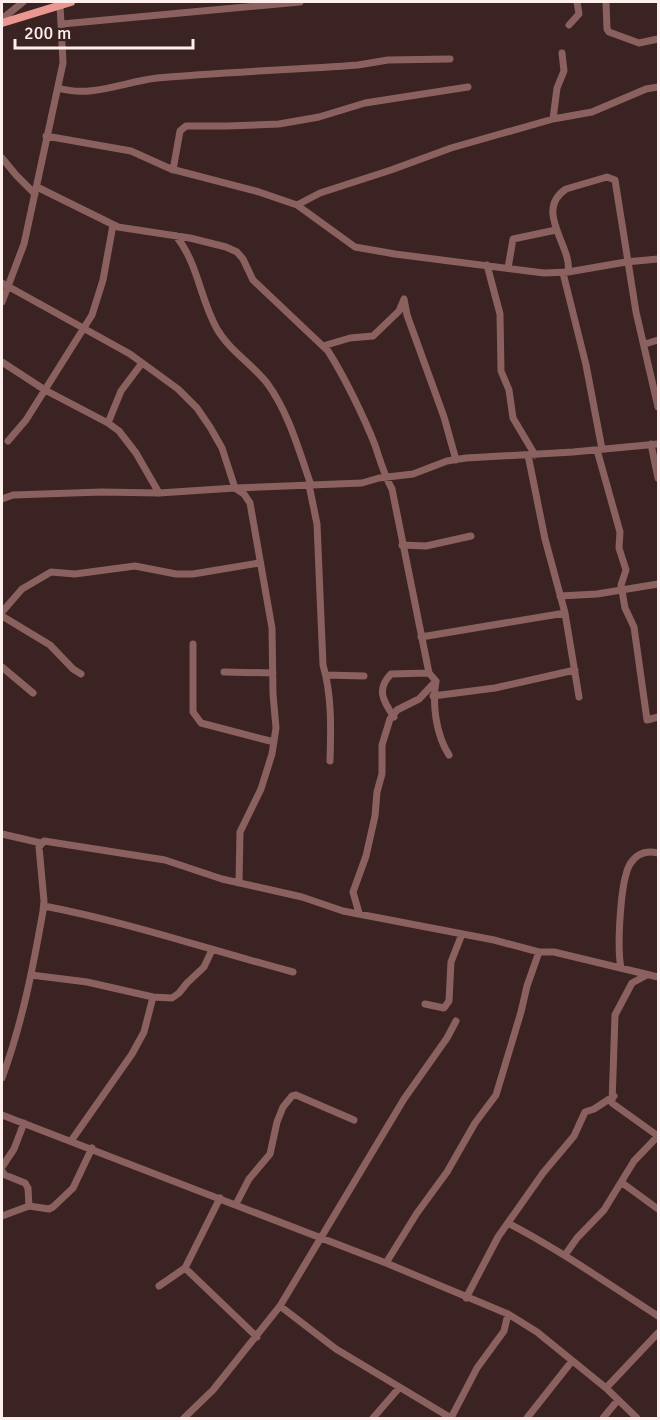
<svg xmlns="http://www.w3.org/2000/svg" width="660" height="1420" viewBox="0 0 660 1420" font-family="Signika,sans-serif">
	<rect width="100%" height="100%" fill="#3a2322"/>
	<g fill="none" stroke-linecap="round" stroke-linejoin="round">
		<path stroke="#8a615e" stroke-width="7" d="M606,2L607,29L609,32L639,43L658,39
			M2,19L23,2
			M62,24L300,2
			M569,25L579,14L577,2
			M58,88C92,98 123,82 157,78C224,72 291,70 358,65L388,60L450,59
			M553,119L557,88L564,71L562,53
			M46,136L131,151L171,169L259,192L297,205L355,247L395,254L544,273L568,272L626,262L658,259
			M2,158L16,175L35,194
			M173,170L180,131L186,126H227L279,124L319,117L365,103L468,87
			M37,187L118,227L190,238L226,247L237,252L243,259L253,280L328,351C344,376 364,417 375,445C380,460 384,475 392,489L429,673L436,681C432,704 436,735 449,755
			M297,205L320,193L391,170L451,148L553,119L592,112L646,89L658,87
			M176,236C198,263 200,299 217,329C229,350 252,364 267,383C289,413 299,451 311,485
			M487,265L500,314L501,371L509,390L513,418L535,455
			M508,268L513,239L556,230
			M568,272C573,247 533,211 566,189L607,177L615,180L636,312L658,407
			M563,273L586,365L602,449
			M2,283L130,354L178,389L197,408L210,427L222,448L235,488L244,494L250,503L272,628L273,694L276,728L272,754L261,789L240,832L239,883
			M2,302L24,244L63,63L60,5
			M645,344L658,340
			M323,346L350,338L373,336L399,311L404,299L407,315L444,417L456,460
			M2,362L45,390L108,423L119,431L136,453L159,493
			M108,423L121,391L142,363
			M8,441L26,420L92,315L103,280L113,225
			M651,444L658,478
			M597,450L620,532L619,548L626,570L621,585L625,608L634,627L647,720L658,717
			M528,455L545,539L565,613L579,697
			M309,485L317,524L323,665C332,695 331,730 330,761
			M2,499L13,495L102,492L159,493L235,488L362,483L379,478L413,474L447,461L466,458L573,452L658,444
			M402,545L426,546L471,536
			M560,596L597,594L658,584
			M2,612L22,589L51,572L75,574L135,566L176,574H193L259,563
			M2,616L50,645L73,669L81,674
			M421,637L565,613
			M193,644V712L201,723L274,742
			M2,667L33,693
			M224,672L273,673
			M326,675L364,676
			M433,696L495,688L575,670
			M394,717C383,701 376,689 391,674L429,673
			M2,834L41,843
			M44,906C128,922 210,950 293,972
			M359,913L353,892L366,856L375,816L377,792L382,774V745L390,719L397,710L419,699L436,681
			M621,968C617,948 620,881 630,864C637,853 646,850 658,853
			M31,975L87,982L153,997L172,998L179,993L187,983L204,967L212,950
			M425,1004L444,1008L449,1001L451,962L462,934
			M2,1078C22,1024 33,968 43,911L44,901L39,847L44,841L165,860L222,879L302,897L343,911L494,940L539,952H554L658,977
			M2,1115L386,1263L508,1314L537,1332L606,1388L637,1418
			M71,1141L132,1054L144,1032L153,997
			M2,1167L14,1149L24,1123
			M2,1171L5,1175L25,1183L28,1188L29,1206
			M621,1182L658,1209
			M236,1204L249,1179L270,1154L277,1122L283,1107L292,1096L296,1095L354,1120
			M2,1216L29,1206L49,1209L53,1207L73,1188L92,1148
			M508,1223C560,1250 608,1284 658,1316
			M565,1255L577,1238L604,1210L634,1161L658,1136L612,1103L615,1015L632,983L647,975
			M386,1263L417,1213L447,1172L475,1123L496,1095L521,1012L527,986L539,952
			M185,1268L257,1337
			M159,1286L185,1268L220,1198
			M466,1298L498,1237L543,1173L574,1136L585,1112L594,1109L614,1096
			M280,1306L336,1349L451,1418L477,1368L504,1331L508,1314
			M606,1388L658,1333
			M184,1418L213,1390L280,1306L404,1099L447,1038L456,1021
			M373,1418L399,1388
			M527,1418L572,1361
			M603,1418L618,1400"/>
		<path stroke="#eb9791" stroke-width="8" d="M2,23L71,2"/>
	</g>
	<rect width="660" height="1420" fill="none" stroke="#feeeec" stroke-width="6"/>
	<path d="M15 39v9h178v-9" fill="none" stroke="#feeeec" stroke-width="3"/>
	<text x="24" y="39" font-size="18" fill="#feeeec" stroke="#3a2322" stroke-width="4.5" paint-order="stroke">200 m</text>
</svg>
